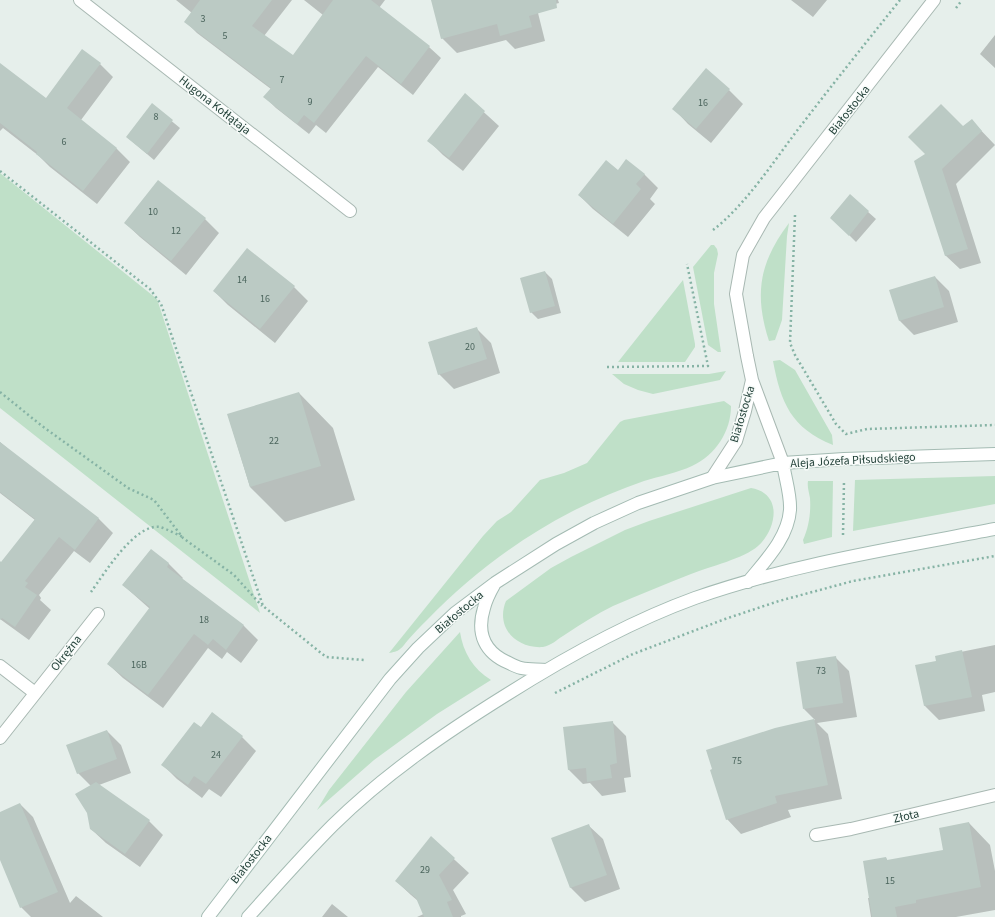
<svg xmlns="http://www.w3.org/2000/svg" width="995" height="917" viewBox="0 0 995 917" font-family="'Source Sans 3',sans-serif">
	<rect width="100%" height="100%" fill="#e6efeb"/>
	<path fill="#bfe0c8" d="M0,173L157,299L260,613L0,408Z
		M789,223L787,236L782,320L775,340L769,341C754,294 759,263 789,223Z
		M711,245H714L717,249L718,254L714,273V304L721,352H718L708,345L693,267Z
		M683,280L695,344V347L685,362H618Z
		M780,360L795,370L832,435L833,445C791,428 781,403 773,361Z
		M726,371L720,380L653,394L638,390L624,384L612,374H709Z
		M724,401L731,406C731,431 716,455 692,466C677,473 660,476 644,481C619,490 594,500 571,512C517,540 469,577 427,620C420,627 414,633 408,640C405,643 403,647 400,649C397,652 393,652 389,653L483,536L497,521L511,512L540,480L564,473L587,463L620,422L624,420Z
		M995,476V504L853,531L855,480Z
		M808,481H833L832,537L804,544L803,540C809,527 811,512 810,498C809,492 807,487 808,481Z
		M751,488C783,493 777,529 758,546C745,558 709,567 691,574C665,584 639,595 613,606C597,614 581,624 566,634C559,638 551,646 543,647C516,649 495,627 506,601L551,568L571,557L625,530L649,521Z
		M460,632C463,652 473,669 491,680L437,714L374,760L317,810L329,790L406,692Z"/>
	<path fill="#0003" d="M176,0H292L264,36L293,57L323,15L304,0H385L373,16L429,47L441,58L413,95L378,67L326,133L316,125L309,134L276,108L265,97L271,89L197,33L186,22L192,13Z
		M432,0H558L559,3L539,8L536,5L545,41L515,49L506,40L457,53L442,38Z
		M791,0H827L813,17Z
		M995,35V68L980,54Z
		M0,64L46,99L100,64L113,77L81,120L117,149L130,162L97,204L50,167L39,156L3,128L0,131Z
		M729,90L743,104L711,143L688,124L674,109Z
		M465,95L499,126L463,171L443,155L429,141Z
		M152,105L180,128L154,160L127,137Z
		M972,121L995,145L956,184L981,263L960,269L945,255L926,154Z
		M618,171L644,174L658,188L650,199L655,204L628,237L593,209L579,195Z
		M850,196L876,219L856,242L831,217Z
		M205,219L219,233L186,275L140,237L125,223Z
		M545,272L552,279L561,313L538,319L531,312Z
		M935,277L949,291L958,322L914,335L900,321L890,291Z
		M294,287L308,301L275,343L228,305L214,291Z
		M476,328L491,343L500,373L454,389L439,374Z
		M299,393L333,428L355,500L285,522L250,487L228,415Z
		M0,442L20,459L99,519L113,533L90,563L74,551L39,595L41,598L40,600L51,610L29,640L0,619V563L1,564L35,520L0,493Z
		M151,550L169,564L183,578L182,579L244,626L258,640L241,663L227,652L222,659L208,648L163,708L123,678L108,664L150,609L123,585Z
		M995,645V692L982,695L985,711L939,720L925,706L917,666L937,662L936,657Z
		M835,657L849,671L857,717L817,723L828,734L842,799L788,810L791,817L741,834L727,819L775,729L815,720L804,709Z
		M612,722L626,736L631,777L624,778L626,792L602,796L590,783L583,784L569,770L564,728Z
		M201,728L242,737L256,751L221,797L209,789L202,798L177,779L163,765Z
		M107,731L121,745L131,773L99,785L149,821L163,835L140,867L106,843L91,829V786L78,773Z
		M20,804L33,817L70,903L76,896L103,917H31L21,907L0,857V813Z
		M969,823L990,845L995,871V910L956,917H871L868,898H870L886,858L888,861L944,851Z
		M588,825L603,839L620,889L585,902L571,888L553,839Z
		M431,838L469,873L453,890L466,914L461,916V917H417L430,911L411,895L396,881Z
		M332,904L348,917H322Z"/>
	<path fill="#bbcac4" d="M200,0H272L252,26L293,55L333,0H371L430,46L401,84L366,56L314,123L304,115L297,124L263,97L271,88L184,22Z
		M431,0H556L557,8L529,16L532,27L500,36L497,24L441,39Z
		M82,49L101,63L67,108L117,148L83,191L36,154L37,152L0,123V63L46,98Z
		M706,68L730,89L696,129L672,109Z
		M465,93L485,111L449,158L427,141Z
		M152,103L173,120L147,154L126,137Z
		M941,104L963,126L972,119L982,131L942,169L968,249L945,256L914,161L925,154L908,137Z
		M626,159L645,174L636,184L641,189L613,224L578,195L606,160L618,170Z
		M158,180L206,218L171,261L124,223Z
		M850,194L869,211L849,236L830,218Z
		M247,248L295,286L260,329L213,291Z
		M545,271L555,306L530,313L520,278Z
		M935,276L944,307L899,321L889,290Z
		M477,327L487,359L438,375L428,342Z
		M299,392L321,466L250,487L227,414Z
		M0,442L99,518L75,550L59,537L25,581L28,583L25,587L37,595L15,627L2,618L0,620V561L1,562L35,519L0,492Z
		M151,549L169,563L167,567L244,625L226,650L213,639L208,645L194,634L148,695L107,664L150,607L122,585Z
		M962,650L972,697L924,706L915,665L936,661L935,656Z
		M836,656L843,703L803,709L796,662Z
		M212,712L243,736L206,784L194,776L188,785L161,765L194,722L201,727Z
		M814,719L828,785L775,796L777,803L726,820L710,770L712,769L706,750L775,728Z
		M613,721L617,763L610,765L612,778L587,782L586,768L568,770L563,727Z
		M107,730L117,759L77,774L66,745Z
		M96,782L150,820L125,854L90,829L87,813L75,794Z
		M20,803L58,892L20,908L0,860V812Z
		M969,822L981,887L916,900V903L895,907L897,917H872L863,861L886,857L887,860L943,850L939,828Z
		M589,824L607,875L570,888L551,838Z
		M431,836L455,858L439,875L452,900L447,902L453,917H424L416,898L395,881Z"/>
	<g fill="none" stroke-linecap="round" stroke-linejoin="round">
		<g stroke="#a8b8b2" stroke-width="14">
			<path id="minor" d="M80,0L350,211
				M0,666L35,693
				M0,738L98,614
				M816,835L851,829L995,795"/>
		</g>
		<g stroke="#a8b8b2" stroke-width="14">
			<path id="tertiary" d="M783,463L752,380L747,356L736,294L743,255L764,218L934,0
				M712,478L736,441L745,411L752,380"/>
		</g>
		<g stroke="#a4bbb3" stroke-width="14">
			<path id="secondary" d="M748,582C765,561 788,538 790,510C791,495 785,478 783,463
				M494,585C490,592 486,600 484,608C476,634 485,653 509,663C513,665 517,667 521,668C529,670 538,669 546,670
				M208,917L390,679L418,648L455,613L495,583L556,544L594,523L638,503L712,478L783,463L844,459L995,454
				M248,917C276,886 304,854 333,825C385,774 445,733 506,695C566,657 629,622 695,598C792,564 895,548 995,529"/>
		</g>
		<path stroke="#86b3a5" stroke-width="2.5" stroke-dasharray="2 3" stroke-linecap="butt" d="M956,8L962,0
			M0,171L150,289L161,304L263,606L326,657L364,660
			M795,215L790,343L795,355L836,424L846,434L867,429L995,425
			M713,230C743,207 770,167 793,136C828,90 864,45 900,0
			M607,367L708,366L687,264
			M0,392L42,426L128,488L154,500L183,538L234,575L262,606
			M843,535L844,481
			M91,592C104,574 135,523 160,527C167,529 176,534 183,537
			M555,693L633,654L725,619L779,601L853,581L995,556"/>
		<use href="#minor" stroke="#fff" stroke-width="12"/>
		<use href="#tertiary" stroke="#fff" stroke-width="12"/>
		<use href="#secondary" stroke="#fff" stroke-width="12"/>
	</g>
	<g text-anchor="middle" stroke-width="3" stroke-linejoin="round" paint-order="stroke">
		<g font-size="10" fill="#4a645c">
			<text x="203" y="22">3</text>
			<text x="225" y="39">5</text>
			<text x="282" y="83">7</text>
			<text x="310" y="105">9</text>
			<text x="703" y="106">16</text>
			<text x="156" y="120">8</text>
			<text x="64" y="145">6</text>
			<text x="153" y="215">10</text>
			<text x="176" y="234">12</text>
			<text x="242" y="283">14</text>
			<text x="265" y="302">16</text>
			<text x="470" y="350">20</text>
			<text x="274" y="444">22</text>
			<text x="204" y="623">18</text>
			<text x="139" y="668">16B</text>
			<text x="821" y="674">73</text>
			<text x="216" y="758">24</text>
			<text x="737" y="764">75</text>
			<text x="425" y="873">29</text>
			<text x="890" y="884">15</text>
		</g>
		<g font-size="12" fill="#24423a" stroke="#f7fbf9">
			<text transform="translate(215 105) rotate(38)" y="4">Hugona Kołłątaja</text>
			<text transform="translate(849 110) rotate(-52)" y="4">Białostocka</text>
			<text transform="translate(742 414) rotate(-73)" y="4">Białostocka</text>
			<text transform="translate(853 460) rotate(-3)" y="4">Aleja Józefa Piłsudskiego</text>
			<text transform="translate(459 612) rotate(-40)" y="4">Białostocka</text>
			<text transform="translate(66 653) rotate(-52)" y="4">Okrężna</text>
			<text transform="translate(906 816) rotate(-13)" y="4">Złota</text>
			<text transform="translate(251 859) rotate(-52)" y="4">Białostocka</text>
		</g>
	</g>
</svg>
